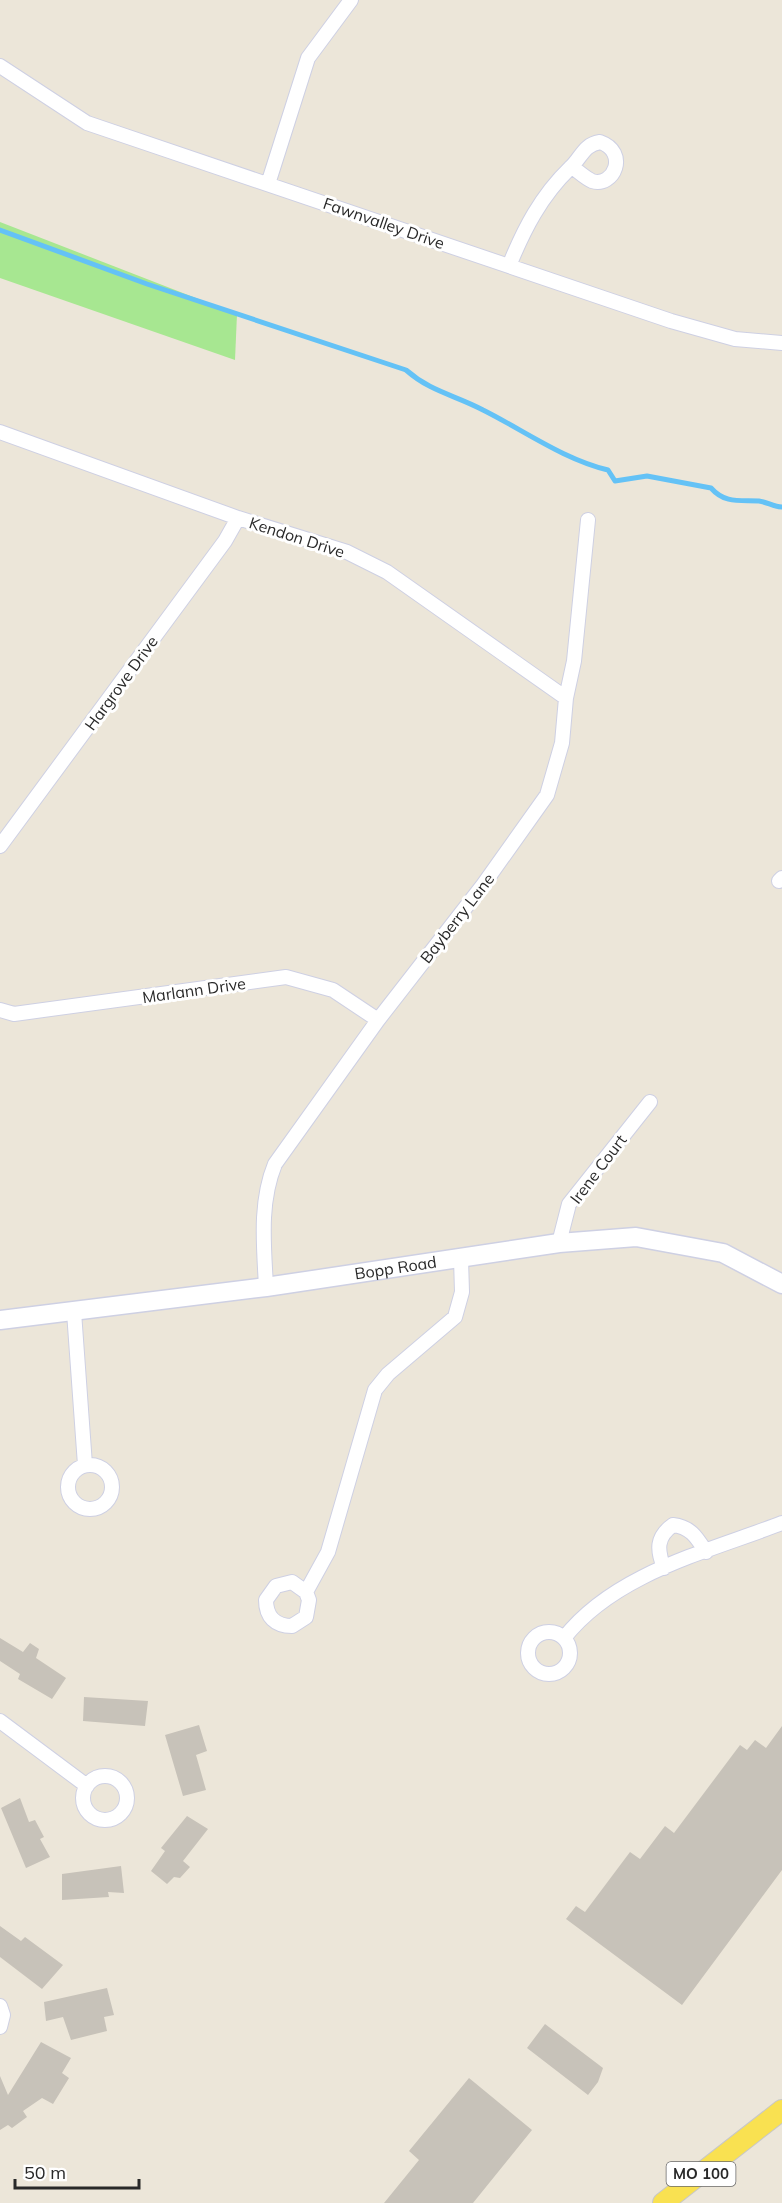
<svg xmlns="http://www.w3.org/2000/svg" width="782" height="2203" viewBox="0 0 782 2203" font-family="Mulish,sans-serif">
	<rect width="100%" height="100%" fill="#ece6d9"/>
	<path fill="#a7e791" d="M0,222L237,314L235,360L0,278Z"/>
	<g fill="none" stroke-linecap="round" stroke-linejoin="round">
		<path stroke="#64c2f6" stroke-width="5" d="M0,230L147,284L406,370C431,392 455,395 483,410C525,431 563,459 608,470L615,481L647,476L711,488C725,504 740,500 759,501C767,502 774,507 782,507"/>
	</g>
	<path fill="#c7c2b9" d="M0,1638L23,1652L30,1643L39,1649L36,1658L66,1678L52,1699L18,1679L20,1674L0,1661Z
		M84,1697L148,1701L145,1726L83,1721Z
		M199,1725L207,1751L196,1755L206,1790L183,1796L165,1735Z
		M782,1726V1870L682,2005L566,1919L576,1906L585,1912L630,1852L640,1859L665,1826L674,1833L740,1745L747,1750L755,1740L766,1748Z
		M20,1798L29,1822L35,1820L44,1837L40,1839L50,1857L26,1868L1,1808Z
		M187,1816L208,1829L183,1861L190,1867L180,1878L174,1877L167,1884L151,1871L165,1851L161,1848Z
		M121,1866L124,1893L108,1892L109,1897L62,1900V1874Z
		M0,1926L21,1941L25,1937L63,1965L42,1989L0,1957Z
		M107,1988L114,2015L104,2017L107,2031L71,2040L63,2017L46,2021L44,2002Z
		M545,2024L603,2068L598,2082L588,2095L527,2048Z
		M41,2042L71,2058L62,2073L69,2078L53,2104L42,2098L23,2111L27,2117L12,2128L8,2125L0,2130V2076L8,2095Z
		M469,2078L532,2130L473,2203H384L419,2160L409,2151Z"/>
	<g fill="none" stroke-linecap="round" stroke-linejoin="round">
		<g stroke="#ced0e3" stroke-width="16">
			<path id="street" d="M0,66L87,123L671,321L735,339L782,343
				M268,184L308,58L351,0
				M509,266C524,229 541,196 570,168C582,157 583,145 600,142C629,152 614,188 592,181C585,178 578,171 572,167
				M0,432L238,518L347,552L387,572L566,698
				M0,846L225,541L238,518
				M779,881L782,878
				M0,1010L14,1014L286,977L333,990L378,1020
				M559,1243L569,1204L650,1102
				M266,1287C264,1246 259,1203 275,1164L378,1020L483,885L547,795L562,743L566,698L574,661L588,520
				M74,1312L85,1465
				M68 1487a22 22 0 1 1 44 0a22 22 0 1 1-44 0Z
				M664,1568C657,1550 656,1537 673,1525C691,1527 697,1538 706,1552
				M306,1592L292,1582L276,1586L266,1600C266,1617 275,1626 292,1626L306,1617L309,1600L306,1592L328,1552L375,1390L388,1374L455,1317L462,1292L461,1259
				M528 1653a21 21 0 1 1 42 0a21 21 0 1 1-42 0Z
				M564,1638C615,1573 707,1552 782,1523
				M0,1721L87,1786
				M83 1798a22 22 0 1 1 44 0a22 22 0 1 1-44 0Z
				M0,2006L3,2015L0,2027"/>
		</g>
		<g stroke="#ced0e3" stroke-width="21">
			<g id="secondary">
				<path id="s1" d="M0,1320L266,1287L559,1243L636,1237L723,1253L782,1284"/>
			</g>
		</g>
		<g stroke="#c7c7c7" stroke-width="22">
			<path id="primary" d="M663,2203L782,2110"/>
		</g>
		<use href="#street" stroke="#fff" stroke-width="14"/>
		<use href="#secondary" stroke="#fff" stroke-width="18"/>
		<use href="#primary" stroke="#f9e151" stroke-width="20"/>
	</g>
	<g text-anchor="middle" stroke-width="6" stroke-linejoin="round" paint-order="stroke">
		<rect fill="#fff" stroke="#696969" stroke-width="1.5" x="666.5" y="2162" width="69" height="24" rx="4.5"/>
		<g font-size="15" font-weight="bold" fill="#292929">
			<text x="701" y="2179">MO 100</text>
		</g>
		<g font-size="16" fill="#292929" stroke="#fff">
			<text transform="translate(384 223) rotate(19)" y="6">Fawnvalley Drive</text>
			<text transform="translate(297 537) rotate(18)" y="6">Kendon Drive</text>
			<text transform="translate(121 683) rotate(-54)" y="6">Hargrove Drive</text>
			<text transform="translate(457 918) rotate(-52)" y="6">Bayberry Lane</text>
			<text transform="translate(194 990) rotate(-8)" y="6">Marlann Drive</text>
			<text transform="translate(598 1169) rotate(-53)" y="6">Irene Court</text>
			<text dy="6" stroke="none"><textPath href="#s1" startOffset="399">Bopp Road</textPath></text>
		</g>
	</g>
	<path d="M15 2179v9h124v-9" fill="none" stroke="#292929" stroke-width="3"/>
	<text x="24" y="2179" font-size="18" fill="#292929" stroke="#ffffff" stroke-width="4.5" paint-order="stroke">50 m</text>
</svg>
